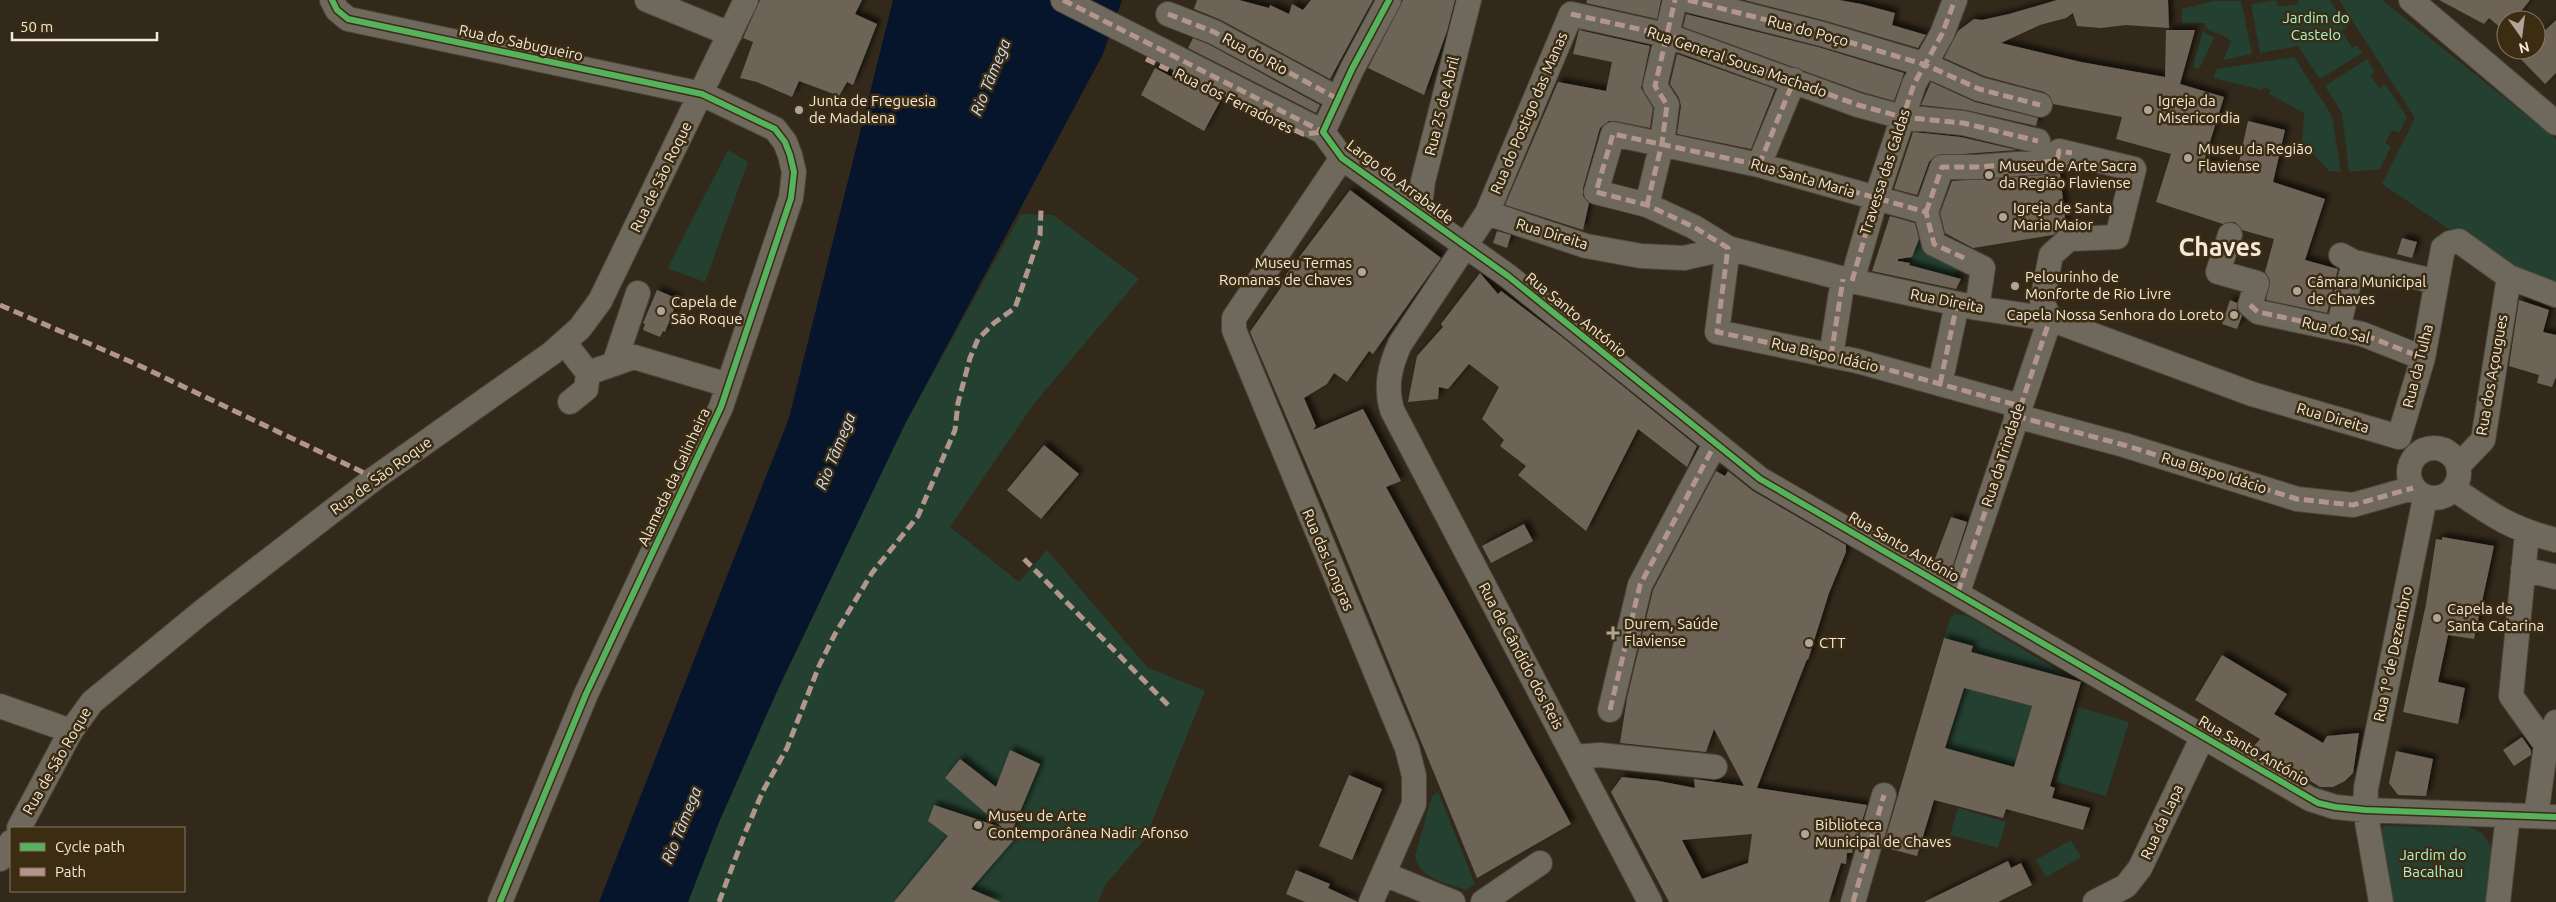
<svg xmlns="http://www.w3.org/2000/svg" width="2556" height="902" viewBox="0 0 2556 902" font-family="Ubuntu,sans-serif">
	<defs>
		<filter id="shadow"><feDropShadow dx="4.5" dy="-4.5" stdDeviation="2.5" flood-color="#0009"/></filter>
	</defs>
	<rect width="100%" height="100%" fill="#32291b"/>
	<path fill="#244031" d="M2276,0L2278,7L2298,4V0H2330L2347,27L2342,31L2352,48L2357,45L2362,53L2320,79L2298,46L2260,53L2251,4Z
		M2339,0H2382L2556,139V285L2514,273L2382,184L2415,118Z
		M2214,1H2241L2252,54L2223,60L2231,42C2224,33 2213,34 2205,27L2206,23H2182V9Z
		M2203,31L2214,38L2200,67L2197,69L2193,66Z
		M2294,57L2332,116L2341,172L2329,171L2302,142L2304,113L2269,94L2271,90L2264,87L2262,90L2213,78L2217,69Z
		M2367,59L2375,72L2370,75L2379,88L2385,84L2407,117L2399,133L2392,130L2385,143L2391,147L2380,169L2349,172L2342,113L2325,86Z
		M728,150L748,162L705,282L669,269V265Z
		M1021,214L1053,215L1139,279L1033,405L950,527L1019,582L1047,550L1147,667L1205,691L1145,839L1106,884L1098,902H688L719,822L778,689L905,424Z
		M1918,241L1960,261L1954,277L1909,265Z
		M1955,614L1968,616L2072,679L1971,652L1973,646L1944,638L1950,618Z
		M1964,688L2032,706L2014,767L1945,748Z
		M2078,707L2129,722L2106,796L2056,782Z
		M1438,792L1475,884L1466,890C1447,883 1418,878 1415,856L1432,796Z
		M1958,808L2006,822L1998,848L1950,835Z
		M2384,826L2469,827L2482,833L2493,850L2486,902H2386L2373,844Z
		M2071,840L2081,857L2046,877L2036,860Z"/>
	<path fill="#06142c" d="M893,0H1122L1103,54L905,424L778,689L719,822L688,902H599L789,418Z"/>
	<path fill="#6d6456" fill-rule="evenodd" filter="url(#shadow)" d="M760,0H862L855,14L877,24L853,85L847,82L839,96L799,81L792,97L757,82L740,78L753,42L743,38Z
		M1197,0H1239L1269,8L1270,5L1289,14L1292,4L1303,10L1311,0H1373L1330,79L1221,20L1194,9Z
		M1403,0H1455L1447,31L1424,95L1368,68Z
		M1587,0H1661L1657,19L1586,3Z
		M1744,0H1839L1861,4L1895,13L1892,25L1926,35L1918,48L1826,21Z
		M2057,0H2168L2169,28L2126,25L2101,28L2077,26L2073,13L2066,18L2040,25L2001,43L2081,62L2165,77L2166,30H2195L2180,84L2224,97L2204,161L2237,171L2248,121L2285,130L2273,182L2325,199L2305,260L2338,269L2327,313L2266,300L2270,280L2265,272L2274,239L2242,230L2235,222L2223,224L2156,202L2171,154L2116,139L2122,117L2053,104L2050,96L2044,92L1984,76L1944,58L1958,31L1974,19L1982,20L2009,14Z
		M2439,0H2530L2514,20H2506V32L2489,18L2484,24Z
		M1686,14L1818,47L1904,73L1894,101L1862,92L1683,27Z
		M2556,20V73L2545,84L2512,50H2536V39Z
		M1579,30L1650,46L1641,88L1653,108L1650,128L1615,121H1609L1600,128L1583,188V196L1589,203L1583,230L1505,205L1558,82L1606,91L1612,62L1573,54Z
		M1193,38L1208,44L1320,105L1316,113L1188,48Z
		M1677,54L1775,89L1751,149L1677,134L1681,106L1679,98L1670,84Z
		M1155,68L1172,77L1174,72L1223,96L1204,131L1141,95Z
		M1931,82L1975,102L2038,118L2036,126L1966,110L1921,105Z
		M1913,132L1961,137L2017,150L1935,156L1929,162L1917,195L1894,189Z
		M2060,174L2066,226L2053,235L1973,248L1945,233L1940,213L1952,181Z
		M1350,190L1441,258L1373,354L1369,351L1347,382L1334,373L1327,384L1304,398L1316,426L1313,430L1363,409L1401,481L1386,487L1571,824L1477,878L1327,512L1250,332L1282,286L1279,284Z
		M1890,216L1915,223L1919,239L1912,257L1898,259V261L1910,263L1909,265L1961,279L1956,289L1872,271Z
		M1497,231L1511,235L1507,248L1493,243Z
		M2402,238L2417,242L2412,258L2397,254Z
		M1480,273L1498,294L1501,291L1562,337L1697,446L1687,467L1638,429L1586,531L1518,475L1526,466L1500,446L1504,440L1482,419L1499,387L1469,364L1448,389L1439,387L1438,399L1408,402L1417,356L1443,327L1441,324Z
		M657,290L678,299L665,332L663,331L660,337L643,330L645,324L643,323Z
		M2230,300L2237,303V309L2242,316L2237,329L2222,324Z
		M2519,300L2549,310L2543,332L2556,335V377L2552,387L2537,383L2539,375L2509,366Z
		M1044,445L1079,474L1041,519L1007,490Z
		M1716,471L1725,476L1728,471L1753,491L1846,545V552L1829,593L1808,660L1807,659L1757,788L1867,805L1852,853H1847L1846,864L1841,863L1829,902H1669L1611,792L1622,777L1659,781L1695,788L1694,779L1744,786L1714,729L1706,752L1620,743L1627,698L1653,590ZM1752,834L1748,863L1702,879L1682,840Z
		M1951,517L1967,522L1951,571L1933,564Z
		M1524,524L1533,541L1491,563L1482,546Z
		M2442,537L2494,546L2474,639L2448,635L2438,682L2465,688L2458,724L2403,712L2426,604L2436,539L2442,540Z
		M1944,638L1973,646L1971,652L2081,682L2050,786L2055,788L2052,798L2090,808L2083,830L2006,809L2003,818L1934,800L1917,856L1883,847ZM1964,688L2032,706L2014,767L1945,748Z
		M2222,655L2287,694L2274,714L2323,743L2327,736L2359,733L2353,773L2345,781L2333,787H2320L2254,746L2260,739L2195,700Z
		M2522,737L2531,750V755L2514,766L2503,750Z
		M1010,750L1040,764L1012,831L1019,834L971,889L1001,902H894L948,836L928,821L934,805L1003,828L945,778L960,759L996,787Z
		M2396,751L2433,759L2426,796L2398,795L2389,783Z
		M1349,775L1382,789L1352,860L1319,846Z
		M2008,861L2011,868L2021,863L2032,885L1998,902H1924Z
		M1296,870L1330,884L1328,888L1358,902H1305L1286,894Z"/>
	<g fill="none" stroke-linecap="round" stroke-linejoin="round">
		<g stroke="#4d453a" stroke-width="26">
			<path id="street" d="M332,0L337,10L348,19L702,94L775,129L785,142L790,155L794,172L791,198L721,407L586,694L500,902
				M647,0L730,34
				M1063,0L1323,132L1342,158L1508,276L1760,479L2310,799L2335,807L2365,810L2556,817
				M1688,0L1822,34L1926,65L1979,89L2040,105
				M2411,0L2556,123
				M1168,14L1214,32L1338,99
				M1323,132L1352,69L1389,0
				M1342,158L1234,318V330L1407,748L1414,776V804L1371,902
				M1759,165L1794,80
				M1647,205L1662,143L1667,105L1655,86L1675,0
				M1926,212L1942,167H1977L2057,161L2059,151L2134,169L2117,237L2069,239L2051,255L2042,301L2050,319L1958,592
				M1419,213L1423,181L1469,0
				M1487,213L1586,246L1641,256L1684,258L1728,248L1852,281L1977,308L2050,319L2252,394L2399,437
				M2230,235L2218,272L2257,283L2250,305L2258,312L2362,334L2423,358
				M2341,255L2354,262L2437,282
				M1852,281L1876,198L1914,84L1942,34L1955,0
				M1977,308L1983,268L1934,244L1926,212L1759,165L1613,134L1596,192L1647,205L1694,227L1728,248L1717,332L1857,361L2020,406
				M2338,329L2354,262
				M564,342L588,373L634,357L728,385
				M1831,356L1843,279
				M614,364L638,293
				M1940,384L1957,304
				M570,402L586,389L588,373
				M2016,416L2124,445L2297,499L2353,505L2413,488
				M2399,437L2423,358L2443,248L2450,243L2459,241L2509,277L2556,295
				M2409 473a25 25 0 1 1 50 0a25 25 0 1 1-50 0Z
				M2458,466L2483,440L2509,277
				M2454,489C2492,515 2511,529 2556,540
				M2527,533L2511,696L2546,745
				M2523,569L2556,577
				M0,706L71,731
				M1610,710L1640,585L1715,444
				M1574,757L1600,755L1715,767
				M2536,816L2546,745L2556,722
				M19,828L71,731L92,702L203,611L375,478L552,353L580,328L600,301L746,0
				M0,859L11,842
				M1384,874L1453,902
				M1483,902L1540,863
				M1650,902L1392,410C1385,386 1390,366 1400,344L1487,213L1571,14L1666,35L1858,105L1902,117L1963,123L2038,141
				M1853,902L1884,795
				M2095,902L2126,886L2140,868L2203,736
				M2381,902L2365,810L2366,788L2425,498
				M2498,902L2508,815"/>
		</g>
		<use href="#street" stroke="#6e685d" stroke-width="24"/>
		<path stroke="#b2968c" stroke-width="5" stroke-dasharray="10 5" stroke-linecap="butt" d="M1063,0L1323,132
			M1688,0L1822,34L1926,65L1979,89L2040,105
			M1168,14L1214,32L1338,99
			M1571,14L1666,35L1858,105L1902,117L1963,123L2038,141
			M1146,59L1303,134L1323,132
			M1759,165L1794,80
			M1647,205L1662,143L1667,105L1655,86L1675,0
			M1926,212L1942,167H1977L2057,161L2059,151L2072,153
			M1964,258L1934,244L1926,212L1759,165L1613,134L1596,192L1647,205L1694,227L1728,248L1717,332L1857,361L2020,406
			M1852,281L1876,198L1914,84L1942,34L1955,0
			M0,305L136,364L375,478
			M2250,305L2258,312L2362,334L2423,358
			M1831,356L1843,279
			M1940,384L1957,304
			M2016,416L2124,445L2297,499L2353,505L2413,488
			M1024,559L1171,708
			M1958,592L2050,319
			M1610,710L1640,585L1715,444
			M719,902L745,833L763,791L787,748L819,666L835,634L872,573L918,516L955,430L958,403L970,358L978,339L994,323L1015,308L1040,235L1041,210
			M1853,902L1884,795"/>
		<g stroke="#3b2c12" stroke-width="9">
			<path id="cycleway" d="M332,0L337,10L348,19L702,94L775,129L785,142L790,155L794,172L791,198L721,407L586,694L500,902
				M1389,0L1352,69L1323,132L1342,158L1508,276L1760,479L2318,803L2335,807L2365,810L2556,817"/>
		</g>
		<use href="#cycleway" stroke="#56b35d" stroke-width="6"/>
	</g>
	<g fill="#afa697" stroke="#3b2c12" stroke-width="2">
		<circle cx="799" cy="110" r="5"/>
		<circle cx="2148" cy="110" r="5"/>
		<circle cx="2188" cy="158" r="5"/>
		<circle cx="1989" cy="175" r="5"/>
		<circle cx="2003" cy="217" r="5"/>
		<circle cx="1362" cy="272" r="5"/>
		<circle cx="2015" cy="286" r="5"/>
		<circle cx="2297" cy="291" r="5"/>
		<circle cx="661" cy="311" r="5"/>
		<circle cx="2234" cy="315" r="5"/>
		<circle cx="2437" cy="618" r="5"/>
		<path d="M1610.5 625.5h5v5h5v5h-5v5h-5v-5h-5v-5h5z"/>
		<circle cx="1809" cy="643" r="5"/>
		<circle cx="978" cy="825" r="5"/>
		<circle cx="1805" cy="834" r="5"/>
	</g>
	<g text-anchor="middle" stroke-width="5" stroke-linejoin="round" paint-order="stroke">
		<g font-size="15" fill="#a7f6d2" stroke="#3b2c12">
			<text x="2316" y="23">Jardim do<tspan x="2316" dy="17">Castelo</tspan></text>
			<text x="2433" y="860">Jardim do<tspan x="2433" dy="17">Bacalhau</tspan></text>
		</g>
		<g font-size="15" fill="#f3e9da" stroke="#3b2c12">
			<text transform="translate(1808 31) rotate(15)" y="5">Rua do Poço</text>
			<text transform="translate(521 43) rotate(12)" y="5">Rua do Sabugueiro</text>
			<text transform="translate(1255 54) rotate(28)" y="5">Rua do Rio</text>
			<text transform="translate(1737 62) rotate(19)" y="5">Rua General Sousa Machado</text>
			<text transform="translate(1234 101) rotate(26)" y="5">Rua dos Ferradores</text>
			<text transform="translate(1442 106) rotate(-76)" y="5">Rua 25 de Abril</text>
			<text transform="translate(1529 113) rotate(-67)" y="5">Rua do Postigo das Manas</text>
			<text transform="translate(1885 172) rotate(-72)" y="5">Travessa das Caldas</text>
			<text transform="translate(661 177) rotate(-64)" y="5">Rua de São Roque</text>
			<text transform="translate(1803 178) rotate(16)" y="5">Rua Santa Maria</text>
			<text transform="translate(1400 182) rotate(37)" y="5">Largo do Arrabalde</text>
			<text transform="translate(1552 234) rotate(17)" y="5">Rua Direita</text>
			<text transform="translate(1947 301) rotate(11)" y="5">Rua Direita</text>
			<text transform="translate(1576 315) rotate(39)" y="5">Rua Santo António</text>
			<text transform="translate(2336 330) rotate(14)" y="5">Rua do Sal</text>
			<text transform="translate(1825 355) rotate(13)" y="5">Rua Bispo Idácio</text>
			<text transform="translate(2418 366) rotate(-76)" y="5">Rua da Tulha</text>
			<text transform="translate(2492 375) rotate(-80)" y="5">Rua dos Açougues</text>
			<text transform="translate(2333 418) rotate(16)" y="5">Rua Direita</text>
			<text transform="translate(2003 455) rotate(-72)" y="5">Rua da Trindade</text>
			<text transform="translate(2214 473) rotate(17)" y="5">Rua Bispo Idácio</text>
			<text transform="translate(381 476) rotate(-36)" y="5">Rua de São Roque</text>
			<text transform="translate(674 477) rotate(-65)" y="5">Alameda da Galinheira</text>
			<text transform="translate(1904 547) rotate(30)" y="5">Rua Santo António</text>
			<text transform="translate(1328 560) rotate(67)" y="5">Rua das Longras</text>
			<text transform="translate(2393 654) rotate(-78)" y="5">Rua 1º de Dezembro</text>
			<text transform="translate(1521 656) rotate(62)" y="5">Rua de Cândido dos Reis</text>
			<text transform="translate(2254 751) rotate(30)" y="5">Rua Santo António</text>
			<text transform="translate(57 761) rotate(-60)" y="5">Rua de São Roque</text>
			<text transform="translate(2162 822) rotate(-65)" y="5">Rua da Lapa</text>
		</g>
		<g font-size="15" fill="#f3e9da" stroke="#3b2c12" text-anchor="start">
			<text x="809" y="106">Junta de Freguesia<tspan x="809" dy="17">de Madalena</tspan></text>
			<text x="2158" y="106">Igreja da<tspan x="2158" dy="17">Misericordia</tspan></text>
			<text x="2198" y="154">Museu da Região<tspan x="2198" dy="17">Flaviense</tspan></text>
			<text x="1999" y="171">Museu de Arte Sacra<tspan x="1999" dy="17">da Região Flaviense</tspan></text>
			<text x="2013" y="213">Igreja de Santa<tspan x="2013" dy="17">Maria Maior</tspan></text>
			<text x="1352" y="268" text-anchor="end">Museu Termas<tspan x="1352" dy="17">Romanas de Chaves</tspan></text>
			<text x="2025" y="282">Pelourinho de<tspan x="2025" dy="17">Monforte de Rio Livre</tspan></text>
			<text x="2307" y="287">Câmara Municipal<tspan x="2307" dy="17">de Chaves</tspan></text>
			<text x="671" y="307">Capela de<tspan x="671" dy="17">São Roque</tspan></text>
			<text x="2224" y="320" text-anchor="end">Capela Nossa Senhora do Loreto</text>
			<text x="2447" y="614">Capela de<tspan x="2447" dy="17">Santa Catarina</tspan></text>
			<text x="1624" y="629">Durem, Saúde<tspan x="1624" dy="17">Flaviense</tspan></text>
			<text x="1819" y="648">CTT</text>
			<text x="988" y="821">Museu de Arte<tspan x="988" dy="17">Contemporânea Nadir Afonso</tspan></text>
			<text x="1815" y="830">Biblioteca<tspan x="1815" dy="17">Municipal de Chaves</tspan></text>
		</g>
		<g font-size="16" font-style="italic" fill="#ccdbf3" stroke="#3b2c12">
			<text transform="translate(990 77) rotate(-68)" y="6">Rio Tâmega</text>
			<text transform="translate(835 451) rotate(-68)" y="6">Rio Tâmega</text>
			<text transform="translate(681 825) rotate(-68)" y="6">Rio Tâmega</text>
		</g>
		<g font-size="25" font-weight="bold" fill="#f3e9da" stroke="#3b2c12">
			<text x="2220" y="256">Chaves</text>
		</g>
	</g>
	<rect x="10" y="827" width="175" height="65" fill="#3b2c12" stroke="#857862"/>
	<rect x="20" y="843" width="25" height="8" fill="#56b35d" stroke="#857862"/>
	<text x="55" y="852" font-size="15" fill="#f3e9da">Cycle path</text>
	<rect x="20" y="868" width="25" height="8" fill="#b2968c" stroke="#857862"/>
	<text x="55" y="877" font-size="15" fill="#f3e9da">Path</text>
	<g transform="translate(2521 35) rotate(166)"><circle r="24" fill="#3b2c12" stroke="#857862"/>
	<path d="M0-4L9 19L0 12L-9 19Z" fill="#afa697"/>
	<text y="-8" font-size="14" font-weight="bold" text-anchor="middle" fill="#f3e9da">N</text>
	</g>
	<path d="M12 32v8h145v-8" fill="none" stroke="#f3e9da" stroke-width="2.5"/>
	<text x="20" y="32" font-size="15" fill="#f3e9da" stroke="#3b2c12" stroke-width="4" paint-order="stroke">50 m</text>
</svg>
